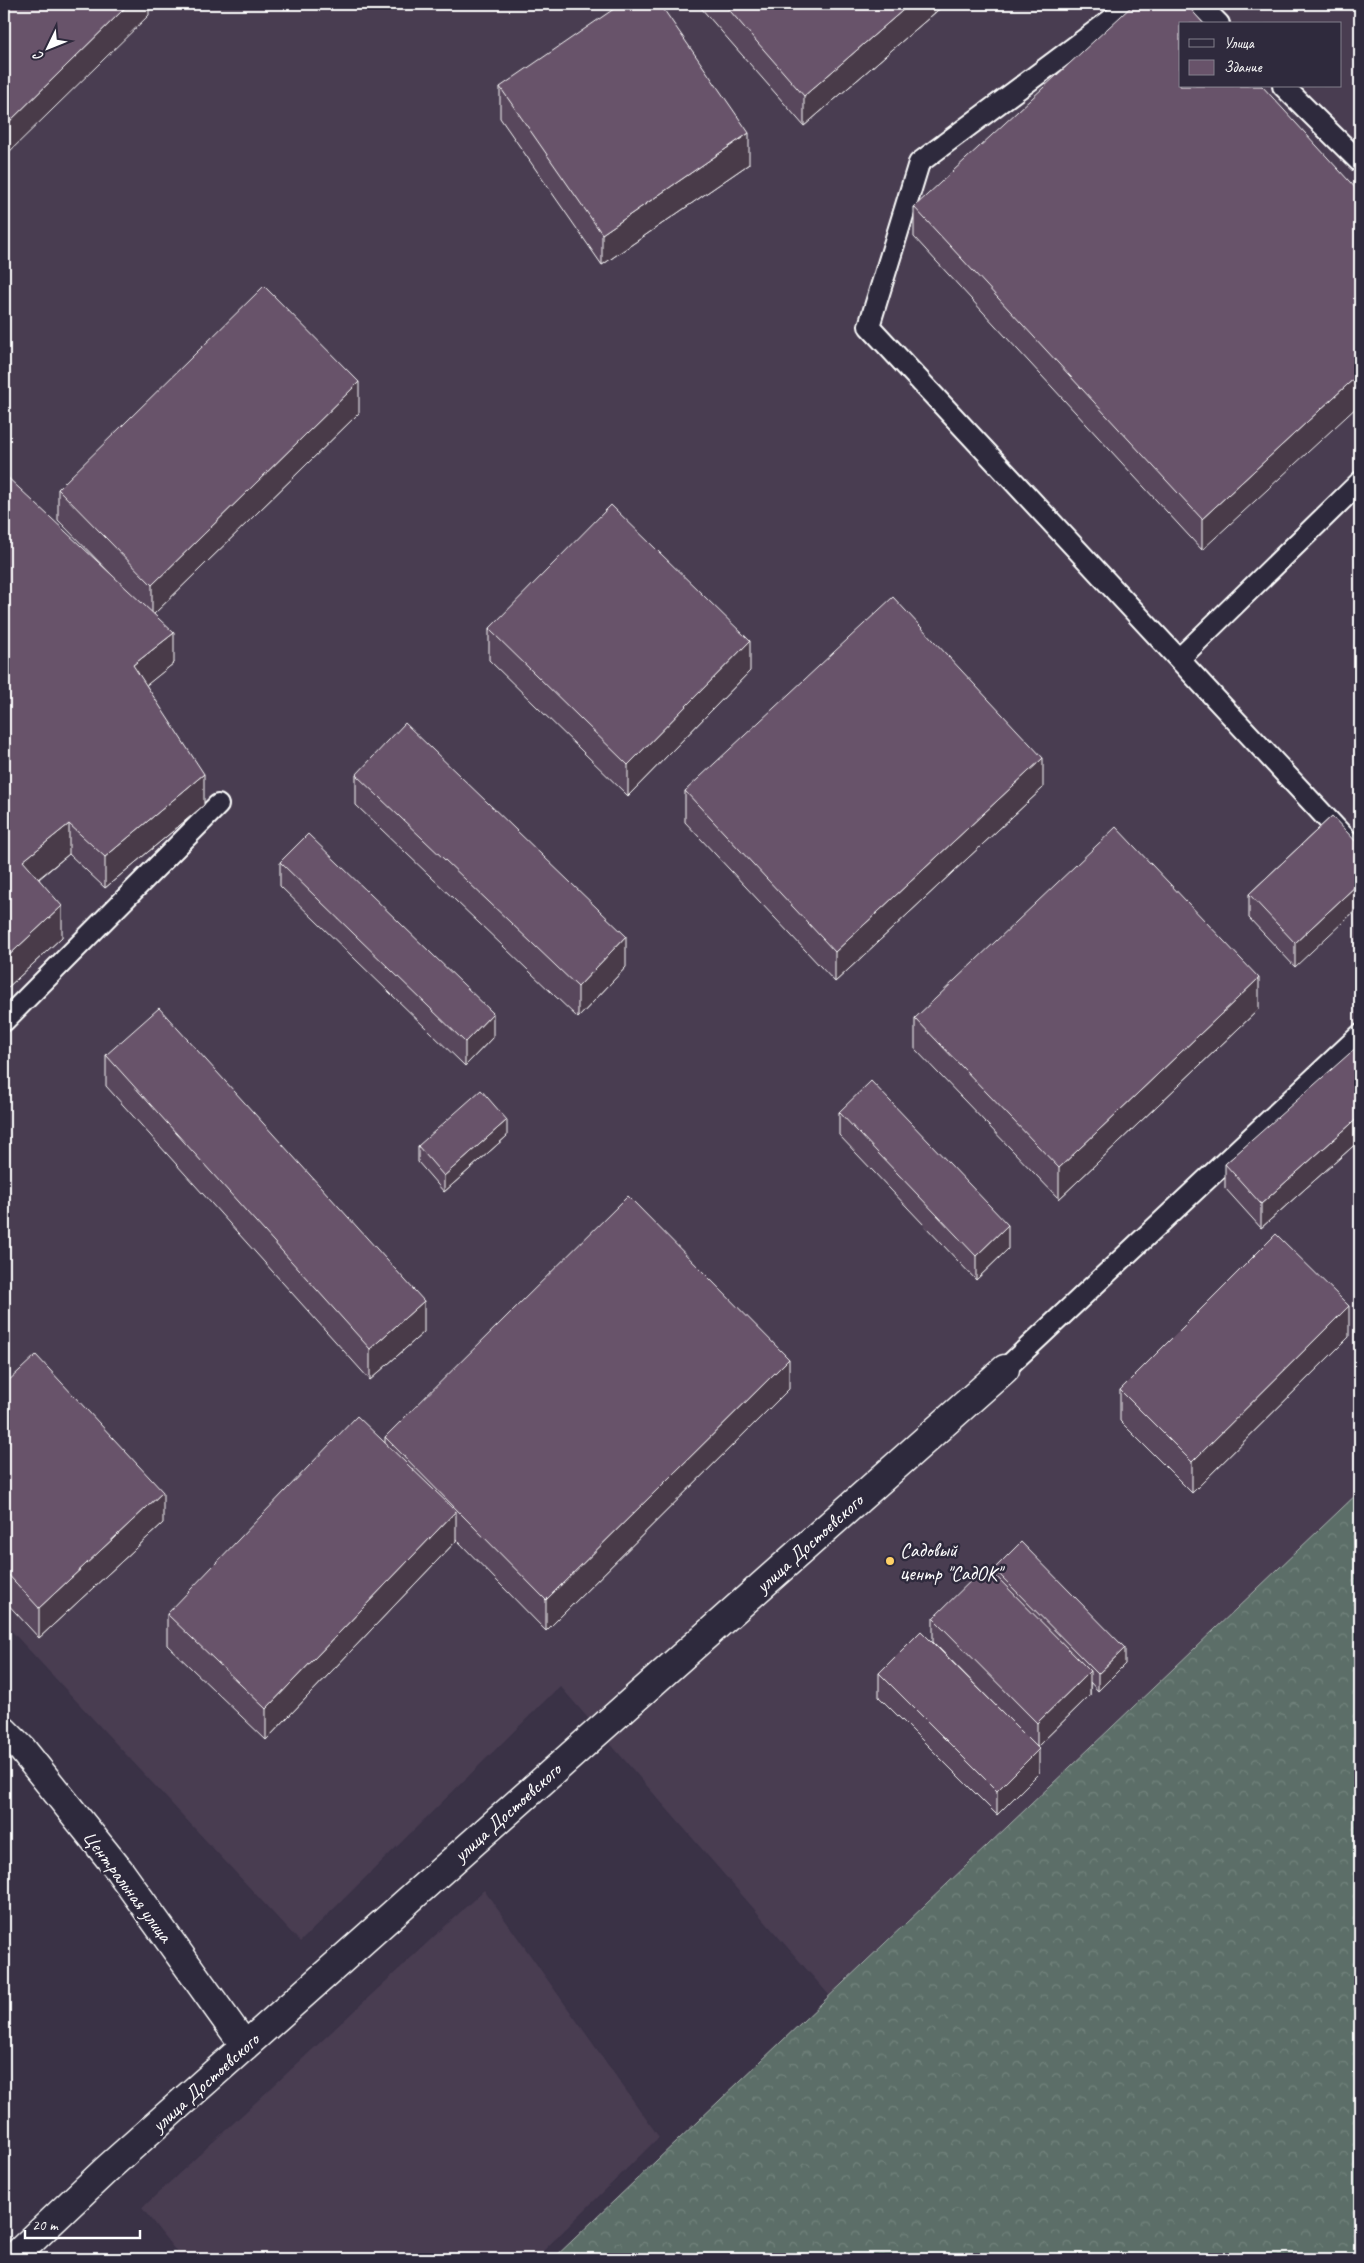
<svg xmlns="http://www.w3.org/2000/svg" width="1364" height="2263" viewBox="0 0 1364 2263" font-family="Caveat,sans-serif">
	<defs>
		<pattern id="forest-crowns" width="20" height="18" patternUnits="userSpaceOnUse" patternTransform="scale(1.25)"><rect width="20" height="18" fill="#5b6e67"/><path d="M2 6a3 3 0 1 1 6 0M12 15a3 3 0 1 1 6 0" fill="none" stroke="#74847e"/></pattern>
	</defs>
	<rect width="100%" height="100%" fill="#3a3246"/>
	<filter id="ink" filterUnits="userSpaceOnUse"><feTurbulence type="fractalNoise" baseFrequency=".02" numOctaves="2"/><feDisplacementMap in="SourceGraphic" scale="10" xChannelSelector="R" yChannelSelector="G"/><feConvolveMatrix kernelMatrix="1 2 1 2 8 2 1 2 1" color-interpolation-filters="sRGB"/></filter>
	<g filter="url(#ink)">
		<path fill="#483c51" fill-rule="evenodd" d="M4,4H1360V1491L829,1995L560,1686L300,1942L4,1623ZM1180,24H1340V86H1180Z
			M484,1890L659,2137L535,2259H182L142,2208Z"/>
		<path fill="url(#forest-crowns)" stroke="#adb6b3" d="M1360,1491V2259H553Z"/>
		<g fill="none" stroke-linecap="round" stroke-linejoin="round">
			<g stroke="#fff" stroke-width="24">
				<path id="lane" d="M1132,4L919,163L869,326L1360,854
					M1199,4L1219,24
					M1283,86L1360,162
					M1179,659L1360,482
					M4,1021L218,805
					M1005,1369L1360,1035"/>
			</g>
			<g stroke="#fff" stroke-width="31">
				<path id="street" d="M4,1731L22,1749L119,1870L245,2046
					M12,2259L108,2168L1005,1369"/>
			</g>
			<use href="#lane" stroke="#2f2a3d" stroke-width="20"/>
			<use href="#street" stroke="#2f2a3d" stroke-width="28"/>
		</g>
		<path fill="#59475b" stroke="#fff" d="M701,4H945L804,126L701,8Z
			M1262,86L1202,550L914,237V207Z
			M500,87L749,164L602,265L500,118Z
			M359,413L154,614L174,663L146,685L204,805L105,888L69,854L39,879L62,937L4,991L113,576L58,520V489Z
			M489,629L750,671L628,796L489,660Z
			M356,775L626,967L578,1018L356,805Z
			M1043,788L835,982L685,822V791Z
			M1332,816L1295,967L1249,918V894Z
			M280,862L493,1037L465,1066L280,886Z
			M1259,1009L1059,1199L915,1049V1018Z
			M1360,1048V1140L1261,1228L1225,1188V1164Z
			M106,1055L424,1332L370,1380L106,1086Z
			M839,1112L1008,1249L976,1280L839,1135Z
			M507,1136L444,1192L418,1162V1146Z
			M1349,1337L1192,1493L1120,1421V1390Z
			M4,1385L163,1523L39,1638L4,1600Z
			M789,1389L546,1631L456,1539V1541L266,1740L167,1645V1614L385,1443V1437Z
			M994,1569L1125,1664L1098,1691L1090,1682V1695L1037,1747L1039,1773L997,1815L879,1697V1673L1008,1718L933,1642V1618L994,1575Z"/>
		<path fill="#493a4a" stroke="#fff" d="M129,4H149V15L4,157V127Z
			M910,4H945L804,126V96Z
			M749,133V164L602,265V234Z
			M1360,373V404L1202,550V519Z
			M359,382V413L152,616V585Z
			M174,633V663L133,696V665Z
			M750,641V671L628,796V765Z
			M1043,758V788L835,982V952Z
			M204,774V805L105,888V857Z
			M69,824V854L23,891V861Z
			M1360,882V906L1295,967V943Z
			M62,906V937L4,991V960Z
			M626,936V967L578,1018V987Z
			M1259,978V1009L1059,1199V1168Z
			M493,1013V1037L465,1066V1042Z
			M1360,1116V1140L1261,1228V1204Z
			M507,1120V1136L444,1192V1176Z
			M1008,1225V1249L976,1280V1256Z
			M424,1301V1332L370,1380V1349Z
			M1349,1306V1337L1192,1493V1462Z
			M789,1359V1389L546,1631V1600Z
			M163,1492V1523L39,1638V1608Z
			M456,1511V1541L266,1740V1709Z
			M1125,1648V1664L1098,1691V1674Z
			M1090,1671V1695L1037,1747V1723Z
			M1039,1749V1773L997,1815V1791Z"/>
		<path fill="#68536a" stroke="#fff" d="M4,4H129L4,127Z
			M621,4H660L749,133L602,234L500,87Z
			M724,4H910L804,96Z
			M1134,4H1186L1204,24H1180V86H1262L1360,193V373L1202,519L914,207Z
			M264,286L359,382L152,585L58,489Z
			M4,474L174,633L133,665L204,774L105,857L69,824L23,861L62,906L4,960Z
			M611,505L750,641L628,765L489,629Z
			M893,597L1043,758L835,952L685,791Z
			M405,723L626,936L578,987L356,775Z
			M1332,816L1360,846V882L1295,943L1249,894Z
			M1116,827L1259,978L1059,1168L915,1018Z
			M308,834L493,1013L465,1042L280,862Z
			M159,1008L424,1301L370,1349L106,1055Z
			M1358,1046L1360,1048V1116L1261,1204L1225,1164Z
			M871,1081L1008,1225L976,1256L839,1112Z
			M481,1090L507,1120L444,1176L418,1146Z
			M628,1196L789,1359L546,1600L385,1437Z
			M1276,1234L1349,1306L1192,1462L1120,1390Z
			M36,1355L163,1492L39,1608L4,1570V1385Z
			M357,1416L456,1511L266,1709L167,1614Z
			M1021,1542L1125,1648L1098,1674L994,1569Z
			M986,1566L1090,1671L1037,1723L933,1618Z
			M921,1631L1039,1749L997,1791L879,1673Z"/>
	</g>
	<circle fill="#ffd166" stroke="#2f2a3d" stroke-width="2" cx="890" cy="1561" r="5"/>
	<g text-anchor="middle" stroke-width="5" stroke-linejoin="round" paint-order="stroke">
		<g font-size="20" fill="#fff" stroke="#2f2a3d">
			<text transform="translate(809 1543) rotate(-42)" y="7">улица Достоевского</text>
			<text transform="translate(507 1812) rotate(-42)" y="7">улица Достоевского</text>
			<text transform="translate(128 1886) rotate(53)" y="7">Центральная улица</text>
			<text transform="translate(205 2082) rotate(-42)" y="7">улица Достоевского</text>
		</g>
		<g font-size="20" fill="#fff" stroke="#2f2a3d" text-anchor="start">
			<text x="900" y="1557">Садовый<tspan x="900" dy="23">центр "СадОК"</tspan></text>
		</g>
	</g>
	<rect width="1364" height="2263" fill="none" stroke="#2f2a3d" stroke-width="20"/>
	<rect x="10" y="10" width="1344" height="2243" fill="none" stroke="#fff" stroke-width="2" filter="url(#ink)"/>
	<rect x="1179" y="22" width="162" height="65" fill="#2f2a3d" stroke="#827f8b"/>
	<rect x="1189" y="39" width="25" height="8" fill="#2f2a3d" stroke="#827f8b"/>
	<text x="1224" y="48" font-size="15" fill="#ffffff">Улица</text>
	<rect x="1189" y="60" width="25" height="15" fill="#68536a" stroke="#827f8b"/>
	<text x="1224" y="72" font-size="15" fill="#ffffff">Здание</text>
	<g transform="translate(48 48) rotate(227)" stroke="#2f2a3d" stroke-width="4" paint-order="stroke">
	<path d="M0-4L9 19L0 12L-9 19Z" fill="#ffffff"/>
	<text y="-8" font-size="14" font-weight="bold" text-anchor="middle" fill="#ffffff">С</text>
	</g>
	<path d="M25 2230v8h115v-8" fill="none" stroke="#ffffff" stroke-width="2.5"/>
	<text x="32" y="2230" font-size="15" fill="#ffffff" stroke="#2f2a3d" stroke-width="4" paint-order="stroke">20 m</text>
</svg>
